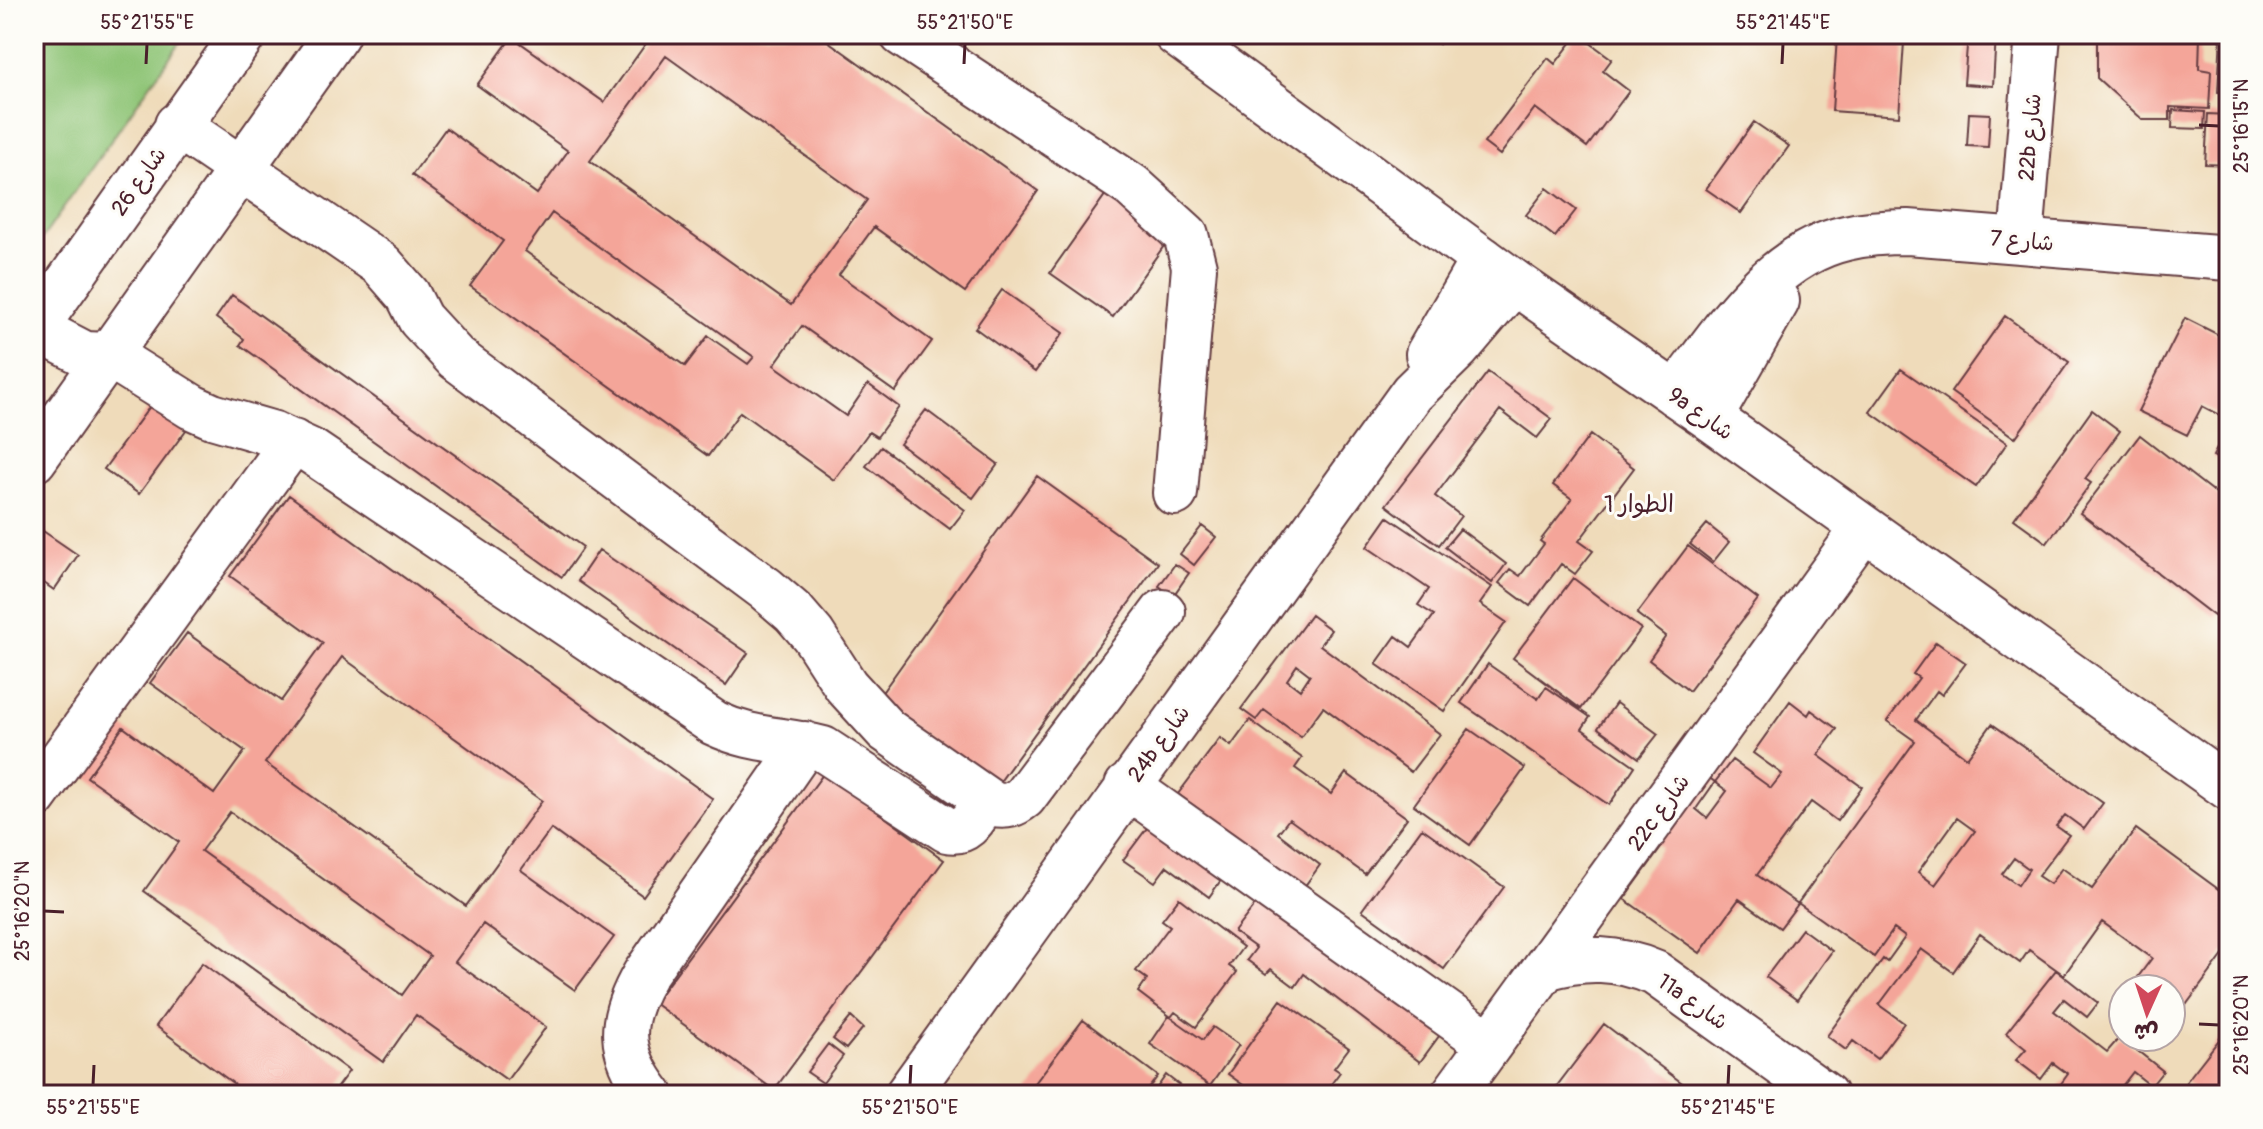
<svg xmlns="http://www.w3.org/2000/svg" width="2263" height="1129" viewBox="0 0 2263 1129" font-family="Pangolin,'Playpen Sans Arabic',sans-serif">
	<rect width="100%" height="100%" fill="#fdfcf7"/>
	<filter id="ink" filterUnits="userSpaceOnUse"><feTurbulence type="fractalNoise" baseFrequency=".0125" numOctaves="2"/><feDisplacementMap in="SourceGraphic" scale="16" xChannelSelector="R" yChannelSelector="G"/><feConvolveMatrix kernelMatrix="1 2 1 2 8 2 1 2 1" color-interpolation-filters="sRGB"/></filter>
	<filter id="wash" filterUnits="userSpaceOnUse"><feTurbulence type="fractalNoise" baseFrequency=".006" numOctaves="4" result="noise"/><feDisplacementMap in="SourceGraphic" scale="32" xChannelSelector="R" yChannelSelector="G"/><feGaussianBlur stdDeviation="1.8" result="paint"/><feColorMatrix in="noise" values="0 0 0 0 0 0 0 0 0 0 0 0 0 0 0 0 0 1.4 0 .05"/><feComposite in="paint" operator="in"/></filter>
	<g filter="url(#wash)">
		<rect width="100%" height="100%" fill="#efdbba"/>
		<path fill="#8ec476" stroke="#6c7250" stroke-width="2" d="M34,34H186L34,250Z"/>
		<g id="blocks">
			<path fill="#f4a599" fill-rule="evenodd" d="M636,34H818L1038,191L965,292L874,227L839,275L932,341L895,392L802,326L774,365L846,416L868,384L899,407L877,437L869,432L834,480L740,412L708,456L470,286L503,241L412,175L446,128L537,194L568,151L477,85L512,37L604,102L647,42ZM666,56L867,200L791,305L590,161ZM552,213L638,275L754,357L748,364L708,336L685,366L525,251Z
				M1425,34H1446L1439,44Z
				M1578,34L1612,59L1603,71L1629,91L1587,147L1535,108L1500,155L1484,143L1548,58L1555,64Z
				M1968,34H1996L1993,86L1964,84Z
				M2097,34L2200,35L2199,69L2211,71L2209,109L2170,107V120H2143L2097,78Z
				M2221,34H2229V92H2218Z
				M1837,37L1904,42L1899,116L1832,111Z
				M2173,110L2205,112L2204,129L2172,128Z
				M1969,113L1990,114L1988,147L1967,146Z
				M2208,114L2229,115V165L2205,164Z
				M1754,122L1789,146L1741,213L1706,189Z
				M1113,184L1176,229L1113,317L1050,273Z
				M1547,188L1576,210L1555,237L1526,215Z
				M1002,290L1063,333L1035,372L975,328Z
				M232,295L583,547L562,577L240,345L244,339L216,318Z
				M2005,316L2069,362L2015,438L1951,392Z
				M2185,318L2229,340V420L2202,406L2187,435L2138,411Z
				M1901,369L2007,443L1976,487L1870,412Z
				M1488,372L1552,419L1537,438L1500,410L1435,496L1461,516L1439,545L1386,505Z
				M151,405L186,430L139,494L104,469Z
				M926,410L998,464L973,498L900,444Z
				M2092,410L2120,431L2085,479L2091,483L2047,543L2014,519Z
				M2229,425V464L2213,456Z
				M1590,435L1634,468L1579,541L1593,551L1575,574L1561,564L1530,606L1499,583L1510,569L1520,576L1544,544L1540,541L1572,499L1553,485Z
				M2140,435L2229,504V597L2214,616L2080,513Z
				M881,447L965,510L950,529L866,466Z
				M1037,476L1158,563L996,787L876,701Z
				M289,495L713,799L643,896L551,829L521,870L614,937L575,990L483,924L455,962L546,1027L507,1080L416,1015L383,1062L144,891L179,842L87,777L123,727L214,794L245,751L150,683L187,633L281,701L323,643L230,576ZM342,657L542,801L466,906L265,763ZM230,812L430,956L402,995L201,851Z
				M1388,517L1492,587L1480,604L1506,622L1444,711L1376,664L1396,636L1411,647L1434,615L1418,605L1429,589L1367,547Z
				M1707,524L1729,542L1713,562L1690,544Z
				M1202,526L1216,537L1194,565L1180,554Z
				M1460,529L1506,564L1492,583L1445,547Z
				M43,531L78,555L54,590L34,576V544Z
				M1688,546L1758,599L1689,691L1649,660L1666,636L1637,614Z
				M599,550L748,653L726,685L578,581Z
				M1175,564L1189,573L1173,596L1159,586Z
				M1573,578L1641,629L1581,709L1513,658Z
				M1311,615L1331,630L1320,645L1440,734L1411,772L1323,707L1301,737L1264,710L1256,720L1241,709ZM1297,665L1310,675L1300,690L1287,680Z
				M1936,642L1966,663L1942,695L1937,691L1916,720L1967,758L1992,724L2103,803L2084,829L2065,815L2056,826L2069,835L2038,876L2050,884L2062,868L2092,889L2136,829L2229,897V947L2183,1009L2171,1000V989H2155L2138,977L2152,958L2102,922L2064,975L2029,950L2020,963L1980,934L1953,972L1921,949L1879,1005L1904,1023L1877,1059L1853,1041L1846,1050L1827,1036L1883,959L1887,962L1905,937L1894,929L1874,957L1798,903L1915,741L1887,721L1919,678L1913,674ZM1957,818L1975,831L1935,885L1918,872ZM2014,858L2029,869L2018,885L2002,874Z
				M1488,664L1538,699L1546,687L1590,717L1582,729L1635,766L1609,805L1461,703Z
				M1790,701L1808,715L1811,710L1837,729L1818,755L1862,787L1837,821L1811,802L1757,875L1798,904L1780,928L1739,899L1700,953L1624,899L1661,848L1649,840L1700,771L1715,782L1732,760L1771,788L1782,774L1753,753ZM1715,782L1727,791L1707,818L1696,809Z
				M1616,703L1658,734L1639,758L1598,728Z
				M1250,720L1302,758L1295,768L1331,794L1346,773L1407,818L1365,874L1289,819L1278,833L1320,865L1304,887L1178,794L1220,738L1231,746Z
				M1469,729L1525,768L1470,845L1414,805Z
				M824,773L944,860L774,1090L654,1003Z
				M1153,820L1226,873L1209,897L1167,866L1155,882L1123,860Z
				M1422,828L1504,887L1444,969L1362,910Z
				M1262,896L1442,1032L1420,1062L1304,974L1295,987L1271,969L1266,974L1247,960L1256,948L1234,932Z
				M1179,898L1243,947L1229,966L1237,972L1196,1027L1175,1012L1171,1017L1138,992L1147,979L1136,971L1170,926L1162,920Z
				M1802,929L1832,951L1797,1000L1766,977Z
				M202,963L349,1071L331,1095H249L156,1026Z
				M2056,970L2098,1003L2087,1017L2064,999L2054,1011L2107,1052L2120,1037L2163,1071L2151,1086L2133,1072L2115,1095H2059L2055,1092L2068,1074L2053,1063L2041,1079L2016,1060L2026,1049L2006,1033Z
				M1281,1000L1349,1048L1334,1068L1340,1072L1323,1095H1257L1228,1074Z
				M1169,1016L1203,1040L1213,1027L1239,1045L1210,1086L1150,1044Z
				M851,1017L863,1028L846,1049L833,1039Z
				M1083,1020L1158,1076L1143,1095H1026Z
				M1604,1024L1698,1095H1550Z
				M2229,1027V1095H2189L2194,1088L2186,1082Z
				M828,1044L843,1056L823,1083L807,1072Z
				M1166,1075L1184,1089L1192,1095H1152Z"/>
		</g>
	</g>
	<g filter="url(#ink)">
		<use href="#blocks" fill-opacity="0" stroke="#633b40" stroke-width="2"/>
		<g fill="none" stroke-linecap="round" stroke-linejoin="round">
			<g stroke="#633b40" stroke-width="48">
				<path id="minor" d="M902,34L1132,186L1186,235L1194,267L1175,493
					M1176,34L1514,282L1710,418L2229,788
					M177,125L382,265L408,295L420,319L456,358L766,589L794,613L813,635L846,686L886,730L994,805C1007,807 1014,805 1024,797L1163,612
					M2021,240L2038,34
					M35,328L85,354L109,355L192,407L212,416L274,434L311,451L714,723C754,742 782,738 823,749L947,830C968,835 976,815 986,800
					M34,330L244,34
					M1428,354L1483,259
					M1675,394C1722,335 1767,256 1846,238C1867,233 1887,232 1908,232L2229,258
					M1710,418L1777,301
					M34,460L337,34
					M1127,786L1490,1044
					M34,797L293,442
					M1545,968C1585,956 1617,957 1655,973L1825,1095
					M651,1095C617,1051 618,1020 645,974L805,744
					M907,1095L1412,393L1458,348L1514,282
					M1453,1095L1863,529"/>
			</g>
			<use href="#minor" stroke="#fff" stroke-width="44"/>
		</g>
	</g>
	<path fill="none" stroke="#4a1f2b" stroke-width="3" d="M146,64L147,44M964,64L965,44M1782,64L1783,44M2199,125L2219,126M44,911L64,912M2199,1024L2219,1025M93,1085L94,1065M910,1085L911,1065M1728,1085L1729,1065"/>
	<g text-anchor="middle" stroke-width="6" stroke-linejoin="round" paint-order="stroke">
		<g font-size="22" fill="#4a1f2b" stroke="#fdfcf7">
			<text transform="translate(2029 137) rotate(-85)" y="8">22b شارع</text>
			<text transform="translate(138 181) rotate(-55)" y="8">شارع 26</text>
			<text transform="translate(2022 240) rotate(5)" y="8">شارع 7</text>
			<text transform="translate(1701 413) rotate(35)" y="8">9a شارع</text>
			<text transform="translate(1158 743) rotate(-54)" y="8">24b شارع</text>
			<text transform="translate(1658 812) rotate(-54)" y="8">22c شارع</text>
			<text transform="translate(1693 1001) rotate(35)" y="8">11a شارع</text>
		</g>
		<g font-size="24" fill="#4a1f2b" stroke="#fdfcf7">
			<text x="1639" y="512">الطوار 1</text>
		</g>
	</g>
	<rect width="2263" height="1129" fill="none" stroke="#fdfcf7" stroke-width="88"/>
	<g transform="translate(2147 1013) rotate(183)"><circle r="38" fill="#fdfcf7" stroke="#b5a4a5" stroke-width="2"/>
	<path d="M0-6L14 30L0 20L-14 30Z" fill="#d1495b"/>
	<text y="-12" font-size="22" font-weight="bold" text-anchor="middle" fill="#4a1f2b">ش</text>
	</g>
	<rect x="44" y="44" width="2175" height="1041" fill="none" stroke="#4a1f2b" stroke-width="3"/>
	<g font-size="20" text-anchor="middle" fill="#4a1f2b">
		<text x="147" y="29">55°21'55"E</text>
		<text x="965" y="29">55°21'50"E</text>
		<text x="1783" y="29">55°21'45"E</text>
		<text transform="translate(2241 126) rotate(-90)" y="7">25°16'15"N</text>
		<text transform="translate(22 911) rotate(-90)" y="7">25°16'20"N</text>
		<text transform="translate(2241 1025) rotate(-90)" y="7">25°16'20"N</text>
		<text x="93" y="1114">55°21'55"E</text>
		<text x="910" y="1114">55°21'50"E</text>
		<text x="1728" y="1114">55°21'45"E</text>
	</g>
</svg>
